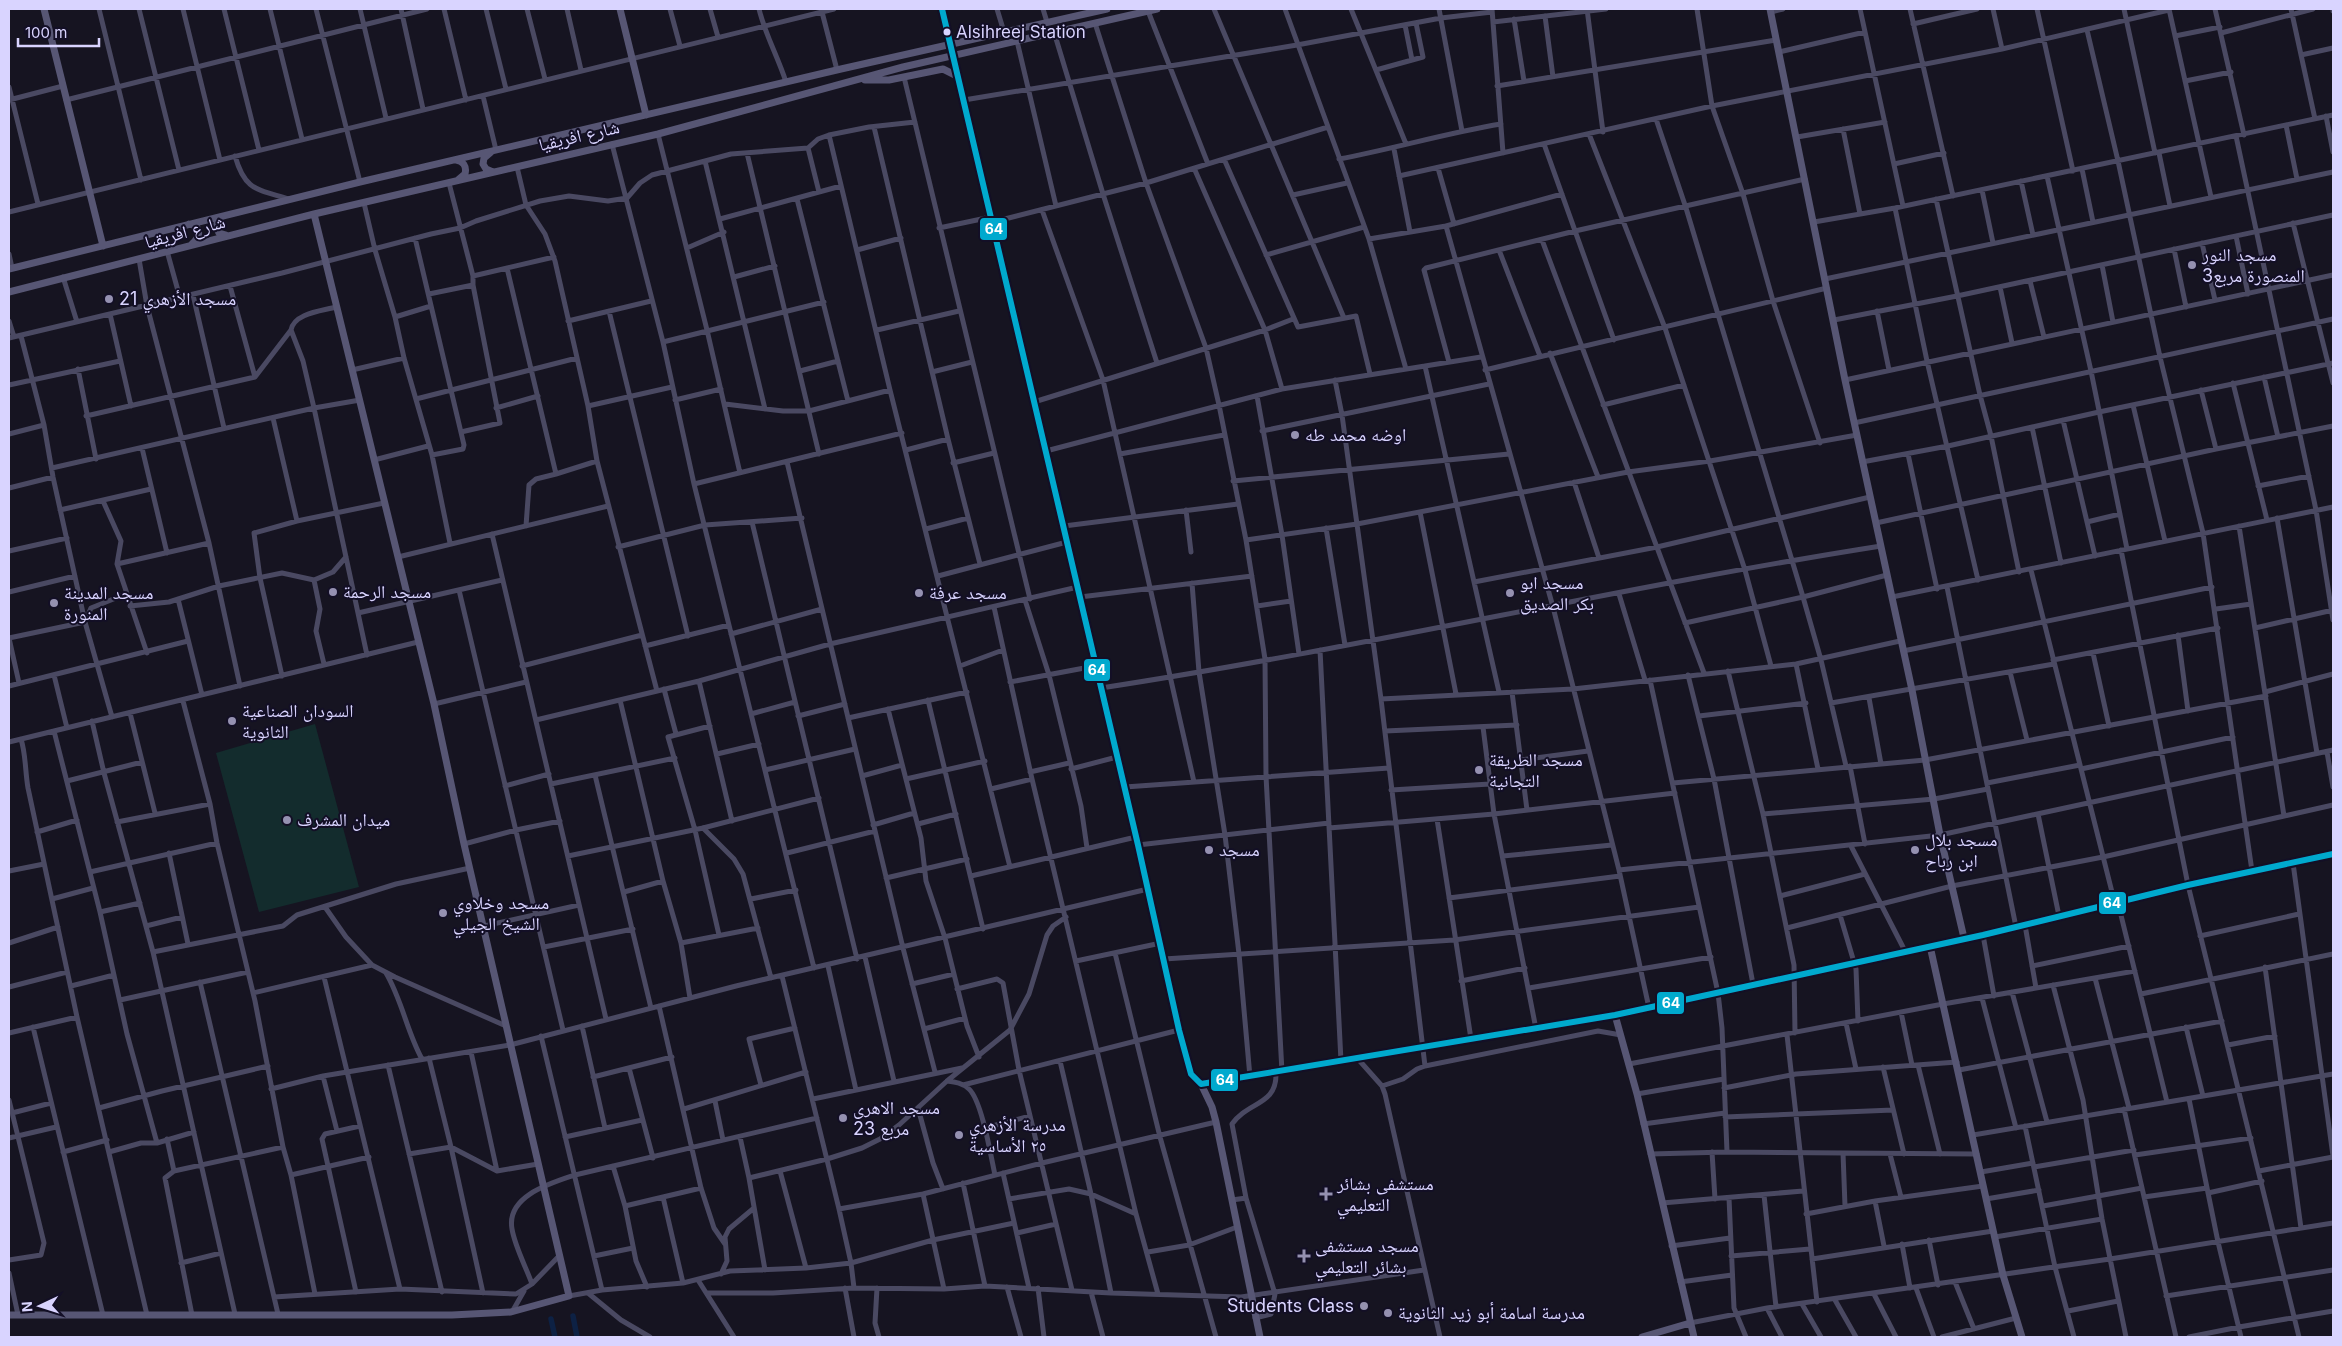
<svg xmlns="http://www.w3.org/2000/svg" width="2342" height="1346" viewBox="0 0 2342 1346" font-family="Inter,'Noto Naskh Arabic',sans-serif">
	<rect width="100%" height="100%" fill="#161421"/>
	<path fill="#132c2d" d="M315,724L359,887L259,912L216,753Z"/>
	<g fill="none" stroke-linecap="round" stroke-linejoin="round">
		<path stroke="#0d2144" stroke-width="5.5" d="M573,1316L577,1337
			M551,1319L555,1337"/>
		<path stroke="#4a4962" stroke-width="5" d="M99,9L141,180
			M139,9L179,170
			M183,9L220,160
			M224,9L259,150
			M270,9L302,139
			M316,9L360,182
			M360,9L386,118
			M401,9L423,109
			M444,9L466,100
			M486,9L506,89
			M527,9L545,79
			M567,9L581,70
			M670,9L680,46
			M710,9L718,37
			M759,9C765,34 778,57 786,82
			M997,9L1004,32
			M1043,9L1047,22
			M1214,9L1344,318
			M1285,9L1369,239L1406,369
			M1351,9L1406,144
			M1439,9L1462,131
			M1492,9L1503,153
			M1587,9L1603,132
			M1697,9L1712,106L1743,194L1773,301L1820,443
			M1860,9L1903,206
			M1910,9L1953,196
			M1993,9L2002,49
			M2037,9L2073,171
			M2124,9L2155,153
			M2169,9L2211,197
			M2215,9L2244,135
			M2291,9L2315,119
			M2333,9V11
			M1148,11L1208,164
			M822,12L837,70
			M1771,12L1783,9
			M1545,16L1553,77
			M1514,19L1524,81
			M1493,22L1606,9
			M1095,23L1146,183L1206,348L1219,405L1246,540L1265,659L1266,776L1282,1072
			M1913,24L1977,9
			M1405,25L1412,60
			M2087,30L2118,161L2160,357L2203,533L2252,871
			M1054,32L1103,194L1157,363
			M2221,33L2313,9
			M2175,36L2220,27
			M1017,41L1056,206
			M1779,52L1865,32
			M2301,55L2333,48
			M1376,70L1423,57L1416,23
			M904,77L1030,599
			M2185,81L2231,72
			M1497,86L1776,40
			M9,87L38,204
			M483,96L496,150
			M9,100L63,86
			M66,100L427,9
			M964,100L1297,45L1441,18L1492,12
			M2326,116L2333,152
			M1656,119L1686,208L1803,597L1821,660L1846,766
			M2286,125L2297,179
			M874,127L948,439L980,564
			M1843,129L1860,214
			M658,134L707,330L740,473
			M1589,134L1665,328L1745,570L1771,666
			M829,135L890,390L1010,867
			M2236,136L2316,510L2333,620
			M1797,137L1885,122
			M612,144L663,342L694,484L814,968
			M1544,144L1614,340
			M808,148L819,192
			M1394,149L1410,232
			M747,153L819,454
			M2159,153L2170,206
			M235,156C245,191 257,189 289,199
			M1224,159L1298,327L1356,316L1370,374
			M1339,159C1393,149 1446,133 1501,124
			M705,161L765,409
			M1894,164L1944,153
			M517,167L526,205L545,234L555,261L588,406L597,461L657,691
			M1194,168L1265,330L1282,389
			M1438,168L1454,224
			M2082,169L2093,222
			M1399,176L1712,106L2002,49L2169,10
			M2047,176L2091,371L2127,549
			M2021,181L2033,235
			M449,183L473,276
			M1982,190L1993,243
			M1293,195L1347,183
			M797,199L848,401
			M1936,199L1980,395L1991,436L2019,572
			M364,203L375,250L395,317L404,358L432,455L450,543
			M1895,208L1927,361L1978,580
			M1042,210L1103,380L1194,782
			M9,212L834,9
			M720,219L841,186
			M993,222L1146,183L1328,127
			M1814,222L1895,208L2333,115
			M2293,223L2333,383
			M1446,226L1553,607L1619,870L1649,1008
			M939,228L991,217
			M2236,236L2248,294
			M415,238L464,445L463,449L432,455
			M1369,239L1446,226L1562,194
			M1542,240L1704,673
			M2202,243L2215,300
			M687,248L724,232
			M2174,249L2186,307
			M857,250L901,238
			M1499,250L1540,356
			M167,251L180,298
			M9,254L12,268
			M1266,255L1364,227
			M139,259L147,306L209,543L240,686
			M2102,265L2113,322
			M507,268L556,474L536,479L529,485L526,526
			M63,277L77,322
			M734,277L775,266
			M1825,279L2333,172
			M2030,281L2044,337
			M230,286L255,377
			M2000,287L2012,343
			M429,294L473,285V276L554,257
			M193,295L224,428
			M336,307C322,311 294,313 291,330L303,361L314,408L367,655
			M609,311L688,636
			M1877,311L1889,370
			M110,314L131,406
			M395,317L431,306
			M1834,320L1957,296L2333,215
			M9,321L14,337
			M568,321L651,301
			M877,330L959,311
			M21,336L44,425L53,477L85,622L112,717
			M9,338L282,273L431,234L460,228L476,221L540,201L569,196L608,201L627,198L640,183L652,175L705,161L731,154L808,148L818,139L829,135L869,127L915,122
			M663,342L824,302
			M1550,353L1598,477
			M1449,362L1424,270L1426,268L1575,231L1805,179
			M1425,366L1499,692
			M78,369L96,459
			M352,370L404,358
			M1485,370L1827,288
			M800,371L838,361
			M932,372L972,362
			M2264,377L2278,437
			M1335,380L1342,415L1381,699L1425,1066
			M1845,380L2333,275
			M2233,383L2267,520
			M9,385L120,361
			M2201,390L2216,449
			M1257,396L1282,535L1299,654
			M416,399L577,358
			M675,400L721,389
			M1034,402L1265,330L1293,319
			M725,404L783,411H809L890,390
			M1603,405L1684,385
			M2133,405L2165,541
			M588,406L672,387
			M496,408L538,396
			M86,416L255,377L291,330
			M273,418L297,521
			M2063,420L2095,556
			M1854,423L2333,319
			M2032,427L2061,563
			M1262,431L1489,384
			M461,432L500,423L473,285
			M9,434L44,425
			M142,448L167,553
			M906,450L948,439
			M1046,451L1282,389L1481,357
			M1120,454L1224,435
			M1908,454L1937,589
			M374,460L428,446
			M787,462L903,948L935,1072
			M1862,462L1948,446L2099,412L2333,363
			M953,463L994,453
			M52,468L314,408L360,400
			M556,474L597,461
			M1233,481L1509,454
			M1574,482L1599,558
			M694,484L902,433
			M2258,486L2309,476
			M9,488L53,477
			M103,501L121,541L117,564L147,653
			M60,510L151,489
			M1186,510L1191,552
			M1420,512L1456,694
			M2277,518L2317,753
			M752,522L857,959
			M2087,522L2120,514
			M1876,523L2216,449L2333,426
			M1064,526L1238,504
			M2239,526L2284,816
			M1326,528L1345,645
			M926,529L968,518
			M492,534L606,1019
			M1246,540L1357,524L1628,472L1710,461L1857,435
			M618,547L705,525L802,518
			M2121,550L2188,885L2299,1337
			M9,551L67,538
			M398,557L608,506
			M117,564L209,543
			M2031,570L2115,904
			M938,576L1067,542
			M314,580L320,609L316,631L324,664
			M1474,582L1657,547L1870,497
			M1192,583L1199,672L1225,835L1239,954L1250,1077
			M1947,587L2016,927
			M459,590L563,1030
			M9,592L75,576
			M1619,594L1645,680
			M1080,597L1252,576
			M1892,597L2333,507
			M178,599L202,695
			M1025,600L1049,675L1081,806L1087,848
			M130,606L169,602L219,586L282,573L314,580L333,572L346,557
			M1257,606L1291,601
			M994,607L1032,779L1136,1214L1158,1294
			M2216,609L2251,604
			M358,613L502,580
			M1685,623L1803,597L1887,575
			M2255,628L2333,610
			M731,634L822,609
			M2178,635L2188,711
			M9,638L85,622L91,608L126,594
			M9,638L19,683
			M645,646L729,625
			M1320,650L1341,1061
			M1903,651L2212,587
			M2093,653L2109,726
			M2053,660L2218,628
			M1796,664L1818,769
			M522,666L642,635
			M960,666L1003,650
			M1728,671L1763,814L1794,965L1795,1033
			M2010,672L2027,740
			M54,675L67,728
			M1688,675L1714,779L1753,984
			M282,676L260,578L254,533L297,521L384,503
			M1650,680L1718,993L1722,1028L1727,1152
			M699,681L732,821
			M1010,682L1095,666
			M9,686L188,641
			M1101,688C1362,648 1620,587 1881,546
			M664,689L676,734
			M1512,692L1527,810
			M2265,692L2333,674
			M1869,698L1881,764
			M1381,699L1573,689L1796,664L1900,641
			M620,700L663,881L681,943L690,998
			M928,700L983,929
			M183,701L210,804L217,843L255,1001L283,1147L291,1175L315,1294
			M1831,703L2054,664
			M434,704L526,682
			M888,709L921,838L926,881L945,938L967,1026L979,1057
			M130,713L155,813
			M751,714L795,702
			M798,716L845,704
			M1699,716L1806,703
			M848,718L967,692
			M536,720L699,681L830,644L1078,587
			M92,721L104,773L153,952L235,1314
			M710,726L668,737L695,830L719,935
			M1483,727L1494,814L1536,1029
			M54,731L100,912L127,1034L157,1143
			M1385,731L1517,725
			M21,739C26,755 25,771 28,788L77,1017L147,1315
			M9,742L418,642
			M2327,752L2333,787
			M717,754L759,744
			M1521,760L1588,751
			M1850,766L1865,844
			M1071,769L1117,757
			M2081,769L2233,737
			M765,770L855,749
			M1030,772L1069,763
			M595,775L651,1008
			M862,776L902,765
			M906,779L985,761
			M67,781L142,762
			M1673,783L1925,760L2266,696
			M1987,783L2080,765
			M551,784L675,758
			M505,786L549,774
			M1125,787L1389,768
			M991,789L1032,779
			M1391,790L1490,784
			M1763,814L1934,799L1988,789
			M2038,814L2059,916
			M1437,819L1471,1039
			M117,822L210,804
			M918,824L956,814
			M873,825L914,813
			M703,828L734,859L743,874L771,978
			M1329,828L1494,814L1675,793
			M37,832L77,820
			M464,844L516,830L560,821
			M1138,845L1329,823
			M1851,846L1905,951
			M169,853L188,944
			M787,853L875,831
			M568,856L703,828L819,798
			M1503,856L1612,845
			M2293,863L2333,1156
			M1619,870L1940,835L2333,750
			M9,871L44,864
			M90,872L217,843
			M971,876L1136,837
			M886,878L967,859
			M624,892L663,881
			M1780,896L1865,874
			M1449,898L1620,876
			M52,899L93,888
			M751,899L796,890
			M2118,903L2167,1102
			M325,907L346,937L372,965L395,977L506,1026
			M100,912L140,903
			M1840,915L1856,969L1858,1021
			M2025,925L2036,988
			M146,926L182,917
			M484,926L579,905
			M1787,928L1952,886L2103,857L2333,805
			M1983,935L1994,996
			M2200,936L2299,914
			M9,943L58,927
			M681,943L758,928
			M544,947L633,929
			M153,952L283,926L297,915L396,884L470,868
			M1115,953L1160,1137L1216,1337
			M865,957L894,1081
			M1164,959L1454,940L1699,907
			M1076,961L1161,943
			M828,966L856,1090
			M2032,966L2129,946
			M2265,967L2301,1228
			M386,973C402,1000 407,1032 422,1059
			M782,976L839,1209L851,1263L854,1288
			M324,977L400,1289
			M2095,978L2129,1108
			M1461,981L1525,968
			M200,982L278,1314
			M912,984L954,974
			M2053,985L2083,1100L2102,1219L2126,1337
			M71,986L114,975
			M9,987L67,972
			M1529,988L1711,957
			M957,989L997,979L1003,983L1019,1070L1072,1290
			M2012,992L2047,1122
			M253,993L372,965
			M2141,994L2333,954
			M1982,998L2016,1128
			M120,1000L248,972
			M659,1006L701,1188L714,1228L725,1244
			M1901,1012L1912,1065
			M1846,1023L1856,1069
			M582,1026L605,1128
			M33,1027L103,1315
			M2186,1027L2203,1096
			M924,1029L965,1018
			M9,1033L77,1017
			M1787,1035L1817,1302
			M541,1036L602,1290
			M2228,1045L2275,1036
			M471,1052L497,1171
			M429,1058L451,1147L483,1293
			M1358,1059L1382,1086L1385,1094L1440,1337
			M1060,1061L1091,1194L1111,1293
			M1629,1064L1943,1004L2135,971
			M388,1065L442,1292
			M1918,1065L1940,1154
			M1883,1067L1904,1154
			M629,1068L653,1158
			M1959,1070L2222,1021
			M323,1076L337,1131
			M593,1077L672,1057
			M947,1081C955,1082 963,1083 969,1089C982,1101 991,1157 995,1175
			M761,1085L749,1039L795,1028
			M963,1085L1179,1030
			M1382,1086L1403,1079L1417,1069L1425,1066L1598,1031L1621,1035
			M1724,1088L1796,1074L1957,1062
			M271,1089L323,1076L510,1045L736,986L1148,889
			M1637,1094L1724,1079
			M813,1099L962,1068
			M2189,1099L2218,1242L2241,1337
			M9,1100L44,1243L41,1255L9,1260
			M715,1101L723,1140
			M99,1108L162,1091L268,1066
			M918,1108L933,1163L943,1189
			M684,1109L806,1072
			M2124,1109L2176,1337
			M12,1113L51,1103
			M1725,1117L1893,1110
			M1643,1124L1725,1113
			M2025,1126L2055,1267L2074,1337
			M985,1128L1030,1116
			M1973,1135L2333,1074
			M565,1137L642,1120
			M740,1137L749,1178L765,1270
			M9,1138L56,1127
			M167,1139L174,1171
			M63,1152L107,1140
			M109,1152L141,1143H157L194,1132
			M1712,1152L1715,1199
			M1843,1153L1845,1206
			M409,1154L451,1147L497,1171L538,1164
			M1650,1154L1727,1152L1977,1154
			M1890,1154L1901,1197
			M2135,1155L2251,1138
			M613,1166L625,1206L636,1261L647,1287
			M2034,1167L2134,1150
			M780,1171L806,1268
			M2259,1171L2333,1157
			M1981,1172L2033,1163
			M1003,1173L1029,1288
			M291,1175L369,1157
			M749,1178L827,1159L862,1148L880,1139L899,1125L947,1081L1010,1030L1029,994L1047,935L1053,926L1066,917
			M963,1183L985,1286
			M2208,1193L2262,1181
			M923,1194L944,1289
			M1764,1195L1776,1307
			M663,1197L683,1283
			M2144,1197L2207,1188
			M1729,1198L1734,1308L1746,1337
			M1009,1199L1069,1189L1091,1194L1136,1214
			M1986,1199L2039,1190
			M1232,1200L1246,1198
			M1875,1201L1884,1246
			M1662,1203L1803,1191
			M625,1206L701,1188
			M2043,1206L2142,1188
			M839,1209L923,1194L1042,1163L1216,1122
			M1806,1214L1875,1201L1983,1186
			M1017,1233L1056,1224
			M1995,1237L2102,1219
			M1929,1240L1938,1285
			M1902,1244L1910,1288
			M1671,1246L1730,1238
			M1148,1252L1189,1245L1237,1227
			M594,1256L633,1248
			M1731,1256L1810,1249
			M1812,1259L1993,1231
			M181,1263L221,1253
			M9,1273L18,1315
			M721,1274L727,1261L725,1237L729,1229L754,1208
			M698,1280L734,1337
			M1680,1282L1732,1275
			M1955,1282L1974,1329
			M532,1284C526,1267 515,1247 512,1229C506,1196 551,1183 575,1175L817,1118
			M1007,1287L1021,1337
			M845,1288L854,1337
			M877,1288L875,1323L879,1337
			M1038,1288L1044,1337
			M1916,1288L1934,1337
			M356,1292L322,1139L325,1134L360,1126
			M1091,1292L1103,1337
			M588,1293L621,1320L650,1337
			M707,1293H773L854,1288L944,1289L985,1286L1111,1293L1241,1297L1424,1270
			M1874,1294L1896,1337
			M569,1296L602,1290L683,1283L730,1271L806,1268L851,1263L933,1240L1014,1223
			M2166,1296L2333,1270
			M274,1297L400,1289L516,1294L532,1284L560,1255
			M1835,1300L1856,1337
			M1802,1304L1821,1337
			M1767,1308L1782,1337
			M2068,1311L2118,1301
			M512,1312L524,1291
			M192,1315L165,1178L174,1171L283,1147
			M1255,1318L1271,1314L1275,1294L1246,1198L1232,1124C1248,1101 1277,1106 1276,1073
			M1690,1323L1767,1308L2110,1259L2333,1223
			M1942,1337L2016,1318
			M2189,1337L2239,1327L2333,1311"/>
		<path stroke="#575674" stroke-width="7" d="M44,9L103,246
			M620,9L646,115
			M942,9L1138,845L1179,1030L1191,1074L1201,1084L1615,1015L1983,935L2188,885L2333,854
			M1770,9L1845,380L1912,690L1940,835L1964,938
			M865,80H889L943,69L957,76
			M491,152L484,158L483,164L486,169L493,172
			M456,160C463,161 467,166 465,174L458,180
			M222,217L218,220L216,227L219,233L226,235
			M189,224L196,226C201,233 198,239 192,244
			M9,269L360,182L841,69L1107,9
			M9,292L314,214L658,134L903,67L1157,9
			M1930,946L2003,1275L2022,1337
			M1615,1015L1637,1094L1694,1337
			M1201,1084L1212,1107L1216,1122L1260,1337
			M9,1315H452L511,1312L569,1296L464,844L434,704L314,214
			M1642,1337L1690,1323"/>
		<g stroke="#130f26" stroke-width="10">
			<path id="bus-1" d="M942,9L1138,845L1179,1030L1191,1074L1201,1084L1615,1015L1983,935L2188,885L2333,854"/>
		</g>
		<use href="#bus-1" stroke="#00a9ce" stroke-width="6"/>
	</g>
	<circle fill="#d9d4ff" stroke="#130f26" stroke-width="2" cx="947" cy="32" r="4.5"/>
	<g fill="#9591b1" stroke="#130f26" stroke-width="2">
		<circle cx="2192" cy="265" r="5"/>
		<circle cx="109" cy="299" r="5"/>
		<circle cx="1295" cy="435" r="5"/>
		<circle cx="333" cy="592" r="5"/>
		<circle cx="919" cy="593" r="5"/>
		<circle cx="1510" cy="593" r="5"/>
		<circle cx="54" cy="603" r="5"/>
		<circle cx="232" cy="721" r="5"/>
		<circle cx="1479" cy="770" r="5"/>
		<circle cx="287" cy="820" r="5"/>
		<circle cx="1209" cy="850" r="5"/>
		<circle cx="1915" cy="850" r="5"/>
		<circle cx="443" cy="913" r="5"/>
		<circle cx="843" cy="1118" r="5"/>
		<circle cx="959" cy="1135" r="5"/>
		<path d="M1323.5 1186.5h5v5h5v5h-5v5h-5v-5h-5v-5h5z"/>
		<path d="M1301.5 1248.5h5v5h5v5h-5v5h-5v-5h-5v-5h5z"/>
		<circle cx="1364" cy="1306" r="5"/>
		<circle cx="1388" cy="1313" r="5"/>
	</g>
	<g text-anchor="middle" stroke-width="4" stroke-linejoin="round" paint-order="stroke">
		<g font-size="17" fill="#d9d4ff" stroke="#130f26" text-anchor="start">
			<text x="956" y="38">Alsihreej Station</text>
		</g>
		<g font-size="18" fill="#d9d4ff" stroke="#130f26">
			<text transform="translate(579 136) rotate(-13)" y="6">شارع افريقيا</text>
			<text transform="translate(185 232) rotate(-15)" y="6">شارع افريقيا</text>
		</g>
		<g font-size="18" fill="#d9d4ff" stroke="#130f26" text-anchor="start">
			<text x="2202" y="261">مسجد النور<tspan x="2202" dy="21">المنصورة مربع3</tspan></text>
			<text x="119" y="305">مسجد الأزهري 21</text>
			<text x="1305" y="441">اوضه محمد طه</text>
			<text x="1520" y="589">مسجد ابو<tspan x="1520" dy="21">بكر الصديق</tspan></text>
			<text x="343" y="598">مسجد الرحمة</text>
			<text x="64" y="599">مسجد المدينة<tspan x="64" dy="21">المنورة</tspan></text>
			<text x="929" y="599">مسجد عرفة</text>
			<text x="242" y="717">السودان الصناعية<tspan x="242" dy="21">الثانوية</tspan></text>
			<text x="1489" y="766">مسجد الطريقة<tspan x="1489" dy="21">التجانية</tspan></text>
			<text x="297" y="826">ميدان المشرف</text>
			<text x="1925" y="846">مسجد بلال<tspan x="1925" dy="21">ابن رباح</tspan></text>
			<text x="1219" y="856">مسجد</text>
			<text x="453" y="909">مسجد وخلاوي<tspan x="453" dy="21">الشيخ الجيلي</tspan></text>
			<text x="853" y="1114">مسجد الاهري<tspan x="853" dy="21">مربع 23</tspan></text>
			<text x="969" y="1131">مدرسة الأزهري<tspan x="969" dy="21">٢٥ الأساسية</tspan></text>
			<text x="1337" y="1190">مستشفى بشائر<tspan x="1337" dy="21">التعليمي</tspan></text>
			<text x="1315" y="1252">مسجد مستشفى<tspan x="1315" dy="21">بشائر التعليمي</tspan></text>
			<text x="1354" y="1312" text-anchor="end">Students Class</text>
			<text x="1398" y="1319">مدرسة اسامة أبو زيد الثانوية</text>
		</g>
	</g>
	<g stroke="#130f26" stroke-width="2">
		<rect x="979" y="217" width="29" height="24" rx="5" fill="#00a9ce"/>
		<rect x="1083" y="658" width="28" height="24" rx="5" fill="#00a9ce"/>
		<rect x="2098" y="891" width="29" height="24" rx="5" fill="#00a9ce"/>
		<rect x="1656" y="991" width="29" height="24" rx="5" fill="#00a9ce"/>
		<rect x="1210" y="1068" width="29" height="24" rx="5" fill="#00a9ce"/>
	</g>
	<g font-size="14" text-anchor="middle" font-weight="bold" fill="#fff">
		<text x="994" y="234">64</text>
		<text x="1097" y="675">64</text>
		<text x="2112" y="908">64</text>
		<text x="1671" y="1008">64</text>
		<text x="1225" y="1085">64</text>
	</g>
	<rect width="2342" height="1346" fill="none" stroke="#d9d4ff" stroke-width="20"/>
	<g transform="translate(40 1306) rotate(266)" stroke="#130f26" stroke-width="4" paint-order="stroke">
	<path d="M0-4L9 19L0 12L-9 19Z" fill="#d9d4ff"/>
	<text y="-8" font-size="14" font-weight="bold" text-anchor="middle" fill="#d9d4ff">N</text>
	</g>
	<path d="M18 38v8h81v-8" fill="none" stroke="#d9d4ff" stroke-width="2.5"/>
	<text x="25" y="38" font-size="15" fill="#d9d4ff" stroke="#130f26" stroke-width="4" paint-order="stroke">100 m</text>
</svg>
